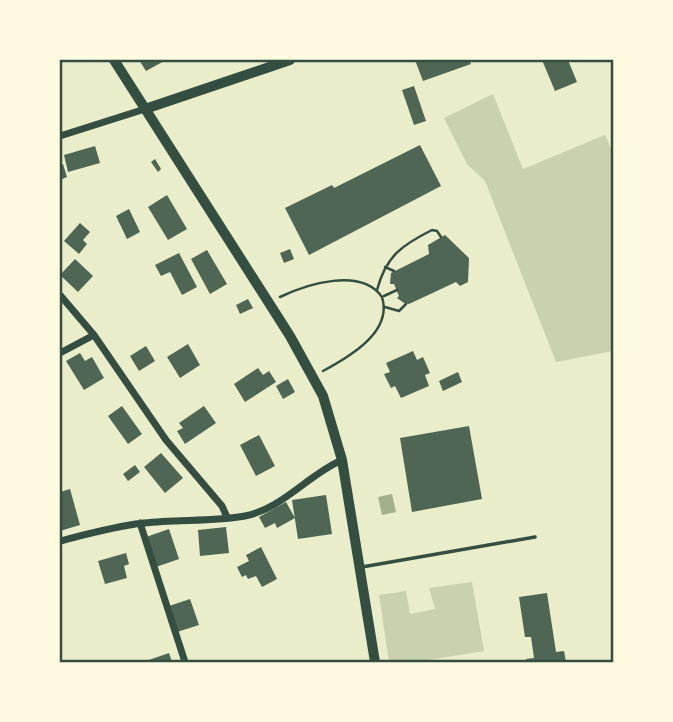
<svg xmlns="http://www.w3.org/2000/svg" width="673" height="722" viewBox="0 0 673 722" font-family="'PT Sans Narrow',sans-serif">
	<rect width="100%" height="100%" fill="#e9edc9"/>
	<path fill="#cad2ad" d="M493,94L523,169L605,135L614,155L613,351L556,362L485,181L467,164L444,118Z
		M472,582L484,651L416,662H389L379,595L406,591L410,614L435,609L429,588Z"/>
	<path fill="#a3b18a" d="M392,494L396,512L382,515L378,497Z"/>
	<path fill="#4f6655" d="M139,60H166L146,71Z
		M415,60H469L471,64L423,81Z
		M542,60H568L577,82L555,91Z
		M414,86L426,121L414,125L402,90Z
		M420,145L441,186L309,255L285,208L332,185L334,188Z
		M95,146L100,163L68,172L64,155Z
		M155,159L161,169L158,172L151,162Z
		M63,164L67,177L60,180V165Z
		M167,195L187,229L168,240L148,207Z
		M129,209L140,232L127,239L116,216Z
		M80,223L90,232L83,240L87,244L79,254L64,241Z
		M445,235L469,258L468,282L460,286L456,282L409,304L404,303L397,298L399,296L394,284H390L391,273L429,254L428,245Z
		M290,249L294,259L284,263L280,253Z
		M207,250L227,284L210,294L191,259Z
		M179,253L197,287L182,295L170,272L161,276L155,265Z
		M75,259L93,276L78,292L60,275Z
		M248,299L253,308L240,314L236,305Z
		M188,344L200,365L180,378L167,357Z
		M146,346L155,361L139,371L130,356Z
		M413,351L417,360L423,357L430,373L425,375L429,386L401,398L395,386L391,388L384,374L390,372L386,363Z
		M80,353L85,361L92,357L104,378L84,390L66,361Z
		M258,368L263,375L269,371L276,382L245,402L234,384Z
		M458,372L462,382L443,391L439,381Z
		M288,379L295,392L283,399L276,386Z
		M122,406L142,434L128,444L108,416Z
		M204,406L216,423L185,444L177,431L183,428L179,423Z
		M469,426L482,499L412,512L400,438Z
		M259,435L275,466L256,476L240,445Z
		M161,453L183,478L165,493L144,467Z
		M135,465L140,472L128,481L123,474Z
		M70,489L80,525L60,531V492Z
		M326,495L332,534L298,539L292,500Z
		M286,502L295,518L277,528L275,523L265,528L259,517Z
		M226,527L229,553L200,556L198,530Z
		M169,529L179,559L156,567L146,537Z
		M261,547L277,579L262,587L256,576L248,579L246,575L242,577L237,567L249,561L246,555Z
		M126,553L129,564L124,566L127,578L105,584L98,561Z
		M547,593L556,652L564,651L566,662H526V659L534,658L531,637H525L519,597Z
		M190,599L199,625L177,632L169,606Z
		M169,653L172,662H143Z"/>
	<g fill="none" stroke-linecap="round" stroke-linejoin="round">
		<path stroke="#344e41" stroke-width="2.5" d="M385,267L394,271
			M377,290C386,256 402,245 432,230L437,231L441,237
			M384,296L397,290
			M280,297C307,284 361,267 382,297C393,332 349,357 323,371
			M385,307L399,311L406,304"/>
		<path stroke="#344e41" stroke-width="3.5" d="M362,567L535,537"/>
		<path stroke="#344e41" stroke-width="7" d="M60,136L145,109
			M60,295L94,335L166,440L222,506L227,517
			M60,353L94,335
			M140,523L185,662
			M60,541C87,534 116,526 144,523C177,519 213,522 245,516C282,509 309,474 342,460"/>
		<path stroke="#344e41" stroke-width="10" d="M145,109L290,60"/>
		<path stroke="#344e41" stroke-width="10" d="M114,60L290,336L323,396L342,460L375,662"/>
	</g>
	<rect width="673" height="722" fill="none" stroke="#fefae0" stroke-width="122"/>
	<rect x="61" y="61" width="551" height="600" fill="none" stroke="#344e41" stroke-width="2.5"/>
</svg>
